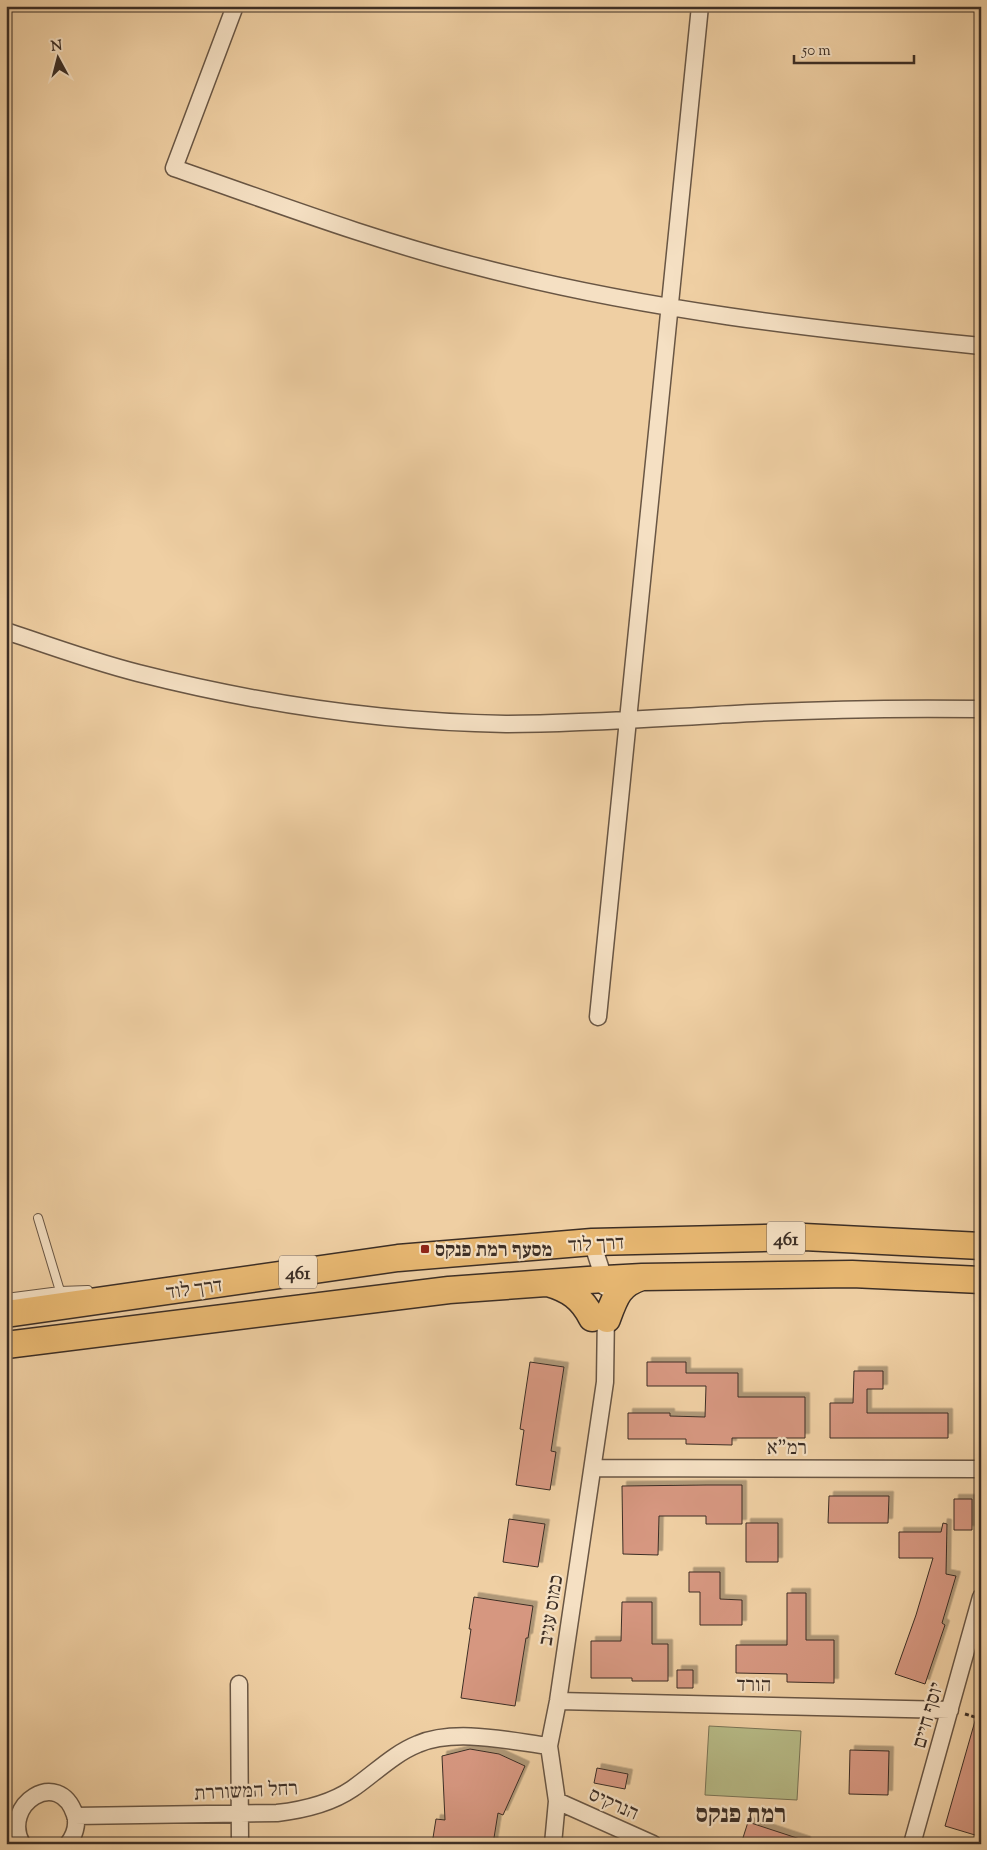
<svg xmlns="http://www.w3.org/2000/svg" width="987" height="1850" viewBox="0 0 987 1850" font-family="'Sorts Mill Goudy','Frank Ruhl Libre',serif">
	<defs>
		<filter id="shadow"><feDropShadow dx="4.5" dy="-4.5" stdDeviation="0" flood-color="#0004"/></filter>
	</defs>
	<rect width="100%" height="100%" fill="#efcfa3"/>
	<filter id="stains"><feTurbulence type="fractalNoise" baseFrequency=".004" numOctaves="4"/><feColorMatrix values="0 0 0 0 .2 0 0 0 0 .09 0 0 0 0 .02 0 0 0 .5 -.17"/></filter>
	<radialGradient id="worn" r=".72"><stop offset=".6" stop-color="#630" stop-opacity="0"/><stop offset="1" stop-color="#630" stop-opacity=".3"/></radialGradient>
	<path fill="#b7bb87" stroke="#7a7456" d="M709,1726L801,1731L797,1800L705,1795Z"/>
	<path fill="#d69780" stroke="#3c2e25" filter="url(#shadow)" d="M530,1362L564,1367L551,1451L556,1452L550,1490L516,1485L524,1430L520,1429Z
		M647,1362H686V1373H738V1397H805V1438H732V1445L686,1444V1439H628V1413H670V1416L705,1417L706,1386H647Z
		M854,1371H883V1389H867V1413H948V1438H830V1403H853Z
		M706,1485H742V1524H706V1516H659L658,1555L623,1554L622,1486Z
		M829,1496H889L888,1523H828Z
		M954,1499H972V1530H954Z
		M509,1519L545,1524L538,1567L503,1562Z
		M746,1523H778V1562H746Z
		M943,1523L947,1524L946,1574L956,1576L942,1623L945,1625L925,1684L895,1674L916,1615L933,1558H899V1532H941Z
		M689,1572H720V1599L742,1600V1625H700V1592H689Z
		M787,1593H806V1640H834V1683L787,1682V1674L736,1673V1645H787Z
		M474,1597L533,1606L528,1638H526L515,1706L461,1698L471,1629H469Z
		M622,1602H652V1644H668V1681H632V1678H591V1641H621Z
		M677,1670H693V1688H677Z
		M977,1714L981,1715V1817L975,1835L945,1826Z
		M470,1749L499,1754L525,1766L503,1815L498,1813L493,1844H432L436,1819L445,1820L442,1756Z
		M850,1750L889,1751L888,1795L849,1794Z
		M597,1768L628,1774L625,1789L594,1783Z
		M748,1822L806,1841V1844H741Z"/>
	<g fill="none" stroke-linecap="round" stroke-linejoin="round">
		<g stroke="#695644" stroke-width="10">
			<path id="lane" d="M38,1218L60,1291L88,1290
				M6,1298L60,1291"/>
		</g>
		<g stroke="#695644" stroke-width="19">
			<path id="street" d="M235,6L174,168C275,203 375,241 479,267C643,310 812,329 981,346
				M6,631C50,646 94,662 138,673C256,703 384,722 506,724C588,724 671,717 753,713C829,709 905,708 981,709
				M598,1017L700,6
				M592,1242L604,1279L605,1287
				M593,1468L981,1469
				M239,1684L240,1844
				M558,1701L950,1710
				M557,1801L653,1844
				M75,1816L277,1813C303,1810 330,1804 352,1789C374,1774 393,1754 418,1744C455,1728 510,1741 549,1746
				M22,1844C0,1805 59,1766 75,1815C78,1825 74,1836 68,1844
				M553,1844L557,1801L549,1746L558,1701L605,1382L606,1311
				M912,1844L981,1597"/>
		</g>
		<g stroke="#3c2e25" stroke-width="29">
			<path id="primary" d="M548,1283C569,1289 582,1298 592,1318
				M6,1314L398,1258L592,1242L804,1237L981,1246
				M607,1319C615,1297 619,1284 642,1277
				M6,1345L449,1290L588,1280L642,1277L852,1274L981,1280"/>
		</g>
		<path stroke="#3c2e25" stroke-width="3" stroke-dasharray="4 2.5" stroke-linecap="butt" d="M965,1714L981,1719"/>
		<use href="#lane" stroke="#f5e0c3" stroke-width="8"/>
		<use href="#street" stroke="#f5e0c3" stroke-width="16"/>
		<use href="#primary" stroke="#e8b872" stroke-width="26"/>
	</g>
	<rect fill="#8f2418" stroke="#f5e0c3" stroke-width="2" x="420" y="1244" width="10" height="10" rx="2.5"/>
	<g text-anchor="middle" stroke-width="4.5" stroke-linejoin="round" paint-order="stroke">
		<g fill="#f5e0c3" stroke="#746354" stroke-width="1">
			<rect x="767" y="1221.5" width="38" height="33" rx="4"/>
			<rect x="279" y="1255.5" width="38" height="33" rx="4"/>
		</g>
		<g font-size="19" font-weight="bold" fill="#3c2e25">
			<text x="786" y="1245">461</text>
			<text x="298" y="1279">461</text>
		</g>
		<g font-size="20" fill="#3c2e25" stroke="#f5e0c3">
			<text transform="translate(596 1243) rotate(-3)" y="7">דרך לוד</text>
			<text transform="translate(194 1288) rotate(-8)" y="7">דרך לוד</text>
			<text x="787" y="1454">רמ"א</text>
			<text transform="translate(550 1610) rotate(-81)" y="7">כמוס עגיב</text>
			<text transform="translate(754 1684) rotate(1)" y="7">הורד</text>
			<text transform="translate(927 1715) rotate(-74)" y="7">יוסף חיים</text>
			<text transform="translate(246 1790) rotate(-3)" y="7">רחל המשוררת</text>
			<text transform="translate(614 1803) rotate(24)" y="7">הנרקיס</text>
		</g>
		<g font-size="20" font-weight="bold" fill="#3c2e25" stroke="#f5e0c3" text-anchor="start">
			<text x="435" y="1256">מסעף רמת פנקס</text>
		</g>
		<g font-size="25" font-weight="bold" fill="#3c2e25" stroke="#f5e0c3">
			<text x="741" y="1822">רמת פנקס</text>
		</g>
	</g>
	<rect width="987" height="1850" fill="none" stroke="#efcfa3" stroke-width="25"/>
	<rect x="8" y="8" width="972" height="1835" fill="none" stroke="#3c2e25" stroke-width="2.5"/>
	<rect x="12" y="12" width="962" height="1825" fill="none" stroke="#3c2e25"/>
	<g transform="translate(58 58) rotate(353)" stroke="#f5e0c3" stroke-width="4" paint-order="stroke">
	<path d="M0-4L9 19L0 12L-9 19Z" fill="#3c2e25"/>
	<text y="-8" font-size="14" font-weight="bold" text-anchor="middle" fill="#3c2e25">N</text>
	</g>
	<path d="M794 55v8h120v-8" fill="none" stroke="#3c2e25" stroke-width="2.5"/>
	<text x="802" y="55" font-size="15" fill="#3c2e25" stroke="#f5e0c3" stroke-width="4" paint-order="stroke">50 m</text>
	<rect width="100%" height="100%" filter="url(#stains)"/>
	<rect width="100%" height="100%" fill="url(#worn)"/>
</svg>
